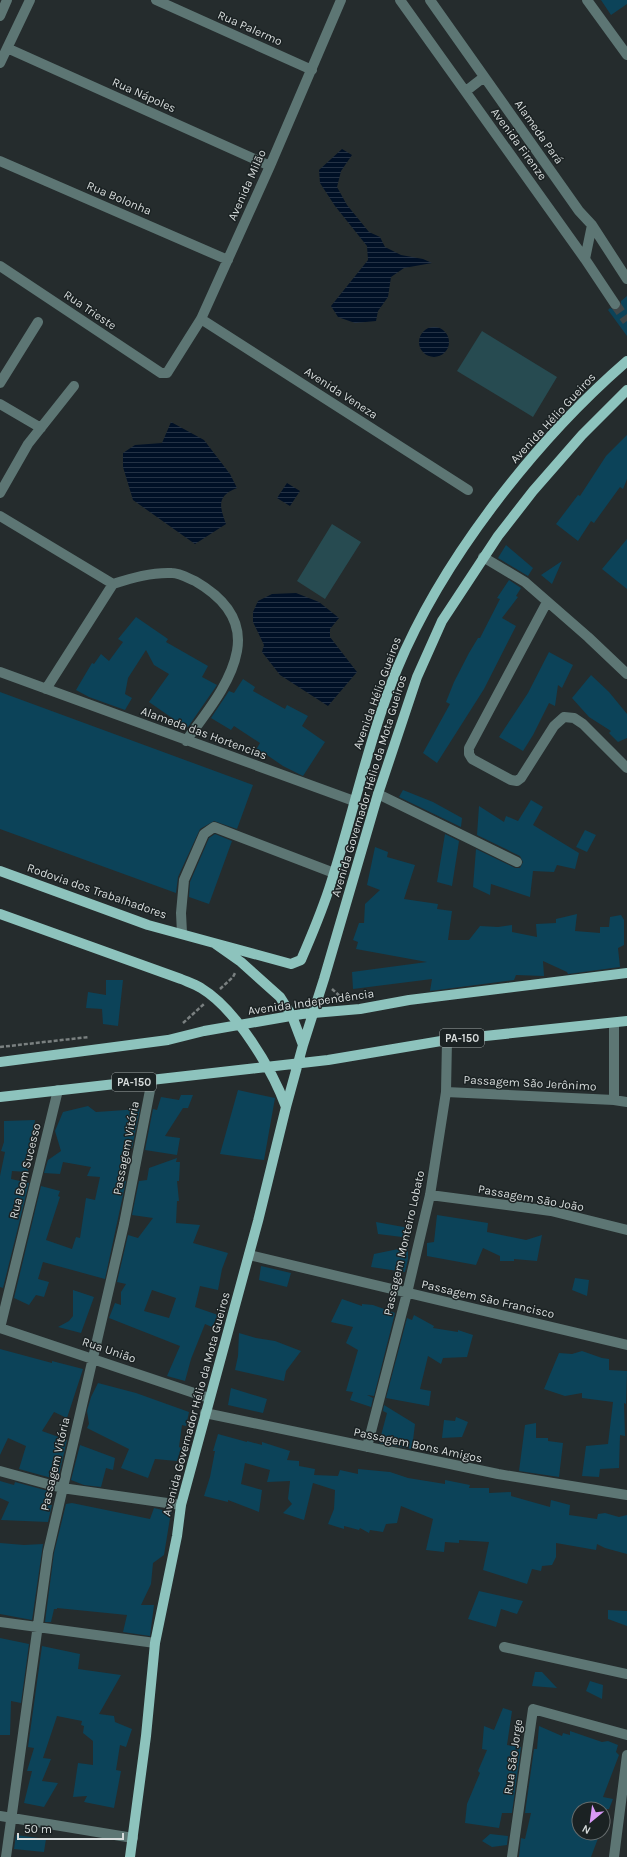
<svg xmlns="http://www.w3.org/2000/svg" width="627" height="1857" viewBox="0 0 627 1857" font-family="Karla,sans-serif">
	<defs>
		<pattern id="water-rules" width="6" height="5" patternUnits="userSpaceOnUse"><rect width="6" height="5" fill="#001026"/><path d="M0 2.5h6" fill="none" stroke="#243245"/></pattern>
	</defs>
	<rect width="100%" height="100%" fill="#252c2d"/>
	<path fill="#274b51" d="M482,331L557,377L533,417L457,371Z
		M332,524L361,542L325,599L297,581Z"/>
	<path fill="url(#water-rules)" d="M342,149L352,155L341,171L337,187L347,205L369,232L380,237L385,247L401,255L423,259L432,263L404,268L391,277L388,297L378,311L376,321L355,323L338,317L331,306L368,260L367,246L335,206L320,183L319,170Z
		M419 342a15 15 0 1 1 30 0a15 15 0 1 1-30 0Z
		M171,422L204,440L230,474L237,488C217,496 219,505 226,524L195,544L133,500L123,467V453L135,445L162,443Z
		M287,483L300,491L290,506L277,498Z
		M296,593L319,602L339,618L330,629V637L357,672L328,706L280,675L262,652L264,645L253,622V612L258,601L272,594Z"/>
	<path fill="#0c4359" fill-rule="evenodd" d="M601,0H627V4L611,15Z
		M627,296V336L608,310L610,308L615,310L619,309L621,304V301Z
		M627,435V479L623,489L620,487L599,516L594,523L591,521L578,541L556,524L578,495L580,496L606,456Z
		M627,539V589L602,569Z
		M506,545L533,568L528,576L498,558Z
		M562,561L552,584L541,575Z
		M509,580L521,588L516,596L518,597L502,618L516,626L484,689L437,763L423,753L450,704L446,702L454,682L469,653L478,638H480L500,599L497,598Z
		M136,617L168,639L166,642L208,666L202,677L217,685L188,727L174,721L175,720L149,702L169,674L154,665L146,650L128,678L125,694L132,698L125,710L89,697L76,690L92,663L94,664L101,654L109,661L123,642L118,639Z
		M549,652L573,665L562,688L558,685L555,706L549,703L533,735L523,751L499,737L528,693Z
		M591,675L609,692L627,714V738L618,742L609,733L611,731L589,717L572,698Z
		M243,679L255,687L253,691L285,709L287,705L308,716L302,726L325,742L303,776L283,766L267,755L264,759L256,750L260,743L234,726L231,730L211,718L229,691L234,693Z
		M0,692L253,785L237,829L214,821L200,829L178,877L176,893L0,829Z
		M403,790L433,802L462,818L461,827L399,797Z
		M531,800L543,807L533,825L579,853L575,869L557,865L554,872L533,871L530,897L491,884L490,895L473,887L476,849L515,868H520L523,862L520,856L477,835L479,806L504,822L506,816L518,821Z
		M585,830L596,835L587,852L576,847Z
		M215,834L232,841L209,904L189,897L190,882L209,838Z
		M445,834L459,841L452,886L437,882Z
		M375,847L388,852L387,857L415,865L404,899L438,904L437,909L452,911L448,940H469L480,926L498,927L512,925V932L537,937L536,924L556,923V919L577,914L575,931L600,933V927H609L610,917L621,915L624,920V945L618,948L620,967L568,974L567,972L543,961L544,976L516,975L514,980L430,991L432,979L353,989L352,972L427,962L356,949L358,942L353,940L359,923H364L365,904L380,890L367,885Z
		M106,980H123L118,1026L103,1024L102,1009L86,1008L88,992L106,995Z
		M238,1090L275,1098L264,1160L220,1154Z
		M181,1095H193L188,1108H183L165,1136L180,1138L177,1155L145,1150L153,1109L157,1110L161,1097L179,1100Z
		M88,1106L96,1112L140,1109L132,1148L130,1147L121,1182L126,1181L105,1279L43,1262L38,1279L49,1282L44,1297L36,1295L29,1305L14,1298L41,1186L60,1191L58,1196L60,1197L46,1240L72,1249L76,1237L80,1238L86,1198L95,1200L100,1177L87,1176L91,1167L63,1162L60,1174L44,1173L48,1160L61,1151L55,1131L63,1112Z
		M35,1120L28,1172L12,1171L11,1179L29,1183L3,1288L0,1287V1176L5,1152L1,1151L4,1142V1121Z
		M177,1158L176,1162H180L179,1181H177L179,1201H177L176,1223L200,1225L193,1243L228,1253L222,1269L218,1290L200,1286L195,1307L218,1315L212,1327L205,1324L191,1359L185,1381L167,1376L180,1346L109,1318L115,1303L121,1305V1292L126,1284L117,1282L128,1235L138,1238L153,1218L132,1215L139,1181L147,1180L149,1168ZM152,1290L176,1298L169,1318L144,1311Z
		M437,1215L488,1223L487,1232L526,1240L542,1235L537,1261L514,1259V1261H500V1256L483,1248L476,1265L427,1256V1243L434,1242Z
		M376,1222L409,1228L402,1237L378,1234Z
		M408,1247V1259L405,1272L371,1267L374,1254Z
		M261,1266L291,1273L287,1287L259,1280Z
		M575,1278L589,1280L587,1296L572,1290Z
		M73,1290L94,1297L81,1333L58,1327L69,1321L73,1316Z
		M342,1299L362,1306V1304L373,1305L395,1313L374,1396L367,1395L373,1398L371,1407L350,1400L353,1392L346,1391L358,1350L346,1343L353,1327L331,1322Z
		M414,1315L434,1326L433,1328L458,1332V1330L473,1335L467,1357L443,1358L441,1364L428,1356L420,1389L431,1391L429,1406L386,1398L407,1318L412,1320Z
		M239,1333L256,1338L275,1341L301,1351L286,1371L284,1381L235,1370L238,1356Z
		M0,1349L52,1363V1361L83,1369L67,1418L54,1412L42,1431L67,1440L59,1475L56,1474L55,1479L19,1469L26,1446L8,1438L0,1455Z
		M582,1351L602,1358L609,1359V1370L627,1371L626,1404L624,1403L625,1436L620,1435L619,1468L600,1469L599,1477L582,1476L586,1446L608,1444L613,1402L582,1398V1393L565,1396L544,1389L559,1353L572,1354Z
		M98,1383L136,1393L189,1412L186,1426L182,1425L179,1447L181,1448L177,1461L155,1459L148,1478L121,1468L129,1449L87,1428L89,1424L87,1411L91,1397Z
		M231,1388L267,1399L263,1413L228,1405Z
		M384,1405L415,1424L412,1449L379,1443L387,1413L383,1411Z
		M456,1417L468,1422L462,1437L442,1438L444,1420L455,1421Z
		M536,1423V1438H548V1441L563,1443L559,1477L519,1471L525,1425Z
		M218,1434L247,1442V1441L262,1445V1442L290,1451L287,1460L299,1461V1466L315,1469L314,1475L338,1476L340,1470L358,1474V1469L390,1472L408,1478L445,1484V1480L470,1485L469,1488H489V1493L511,1492V1496L550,1507L551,1500L570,1505L569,1515L597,1519L598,1514L605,1513L619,1517L627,1515V1554L605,1548L597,1544L596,1550L556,1543V1557L552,1565L542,1566L541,1571L532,1569L527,1584L483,1570L489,1542L459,1540V1543L445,1542L444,1552L426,1550L433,1519L401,1506L397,1523L386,1524L383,1532L370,1530L369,1533L360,1528L359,1530L344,1526V1529L328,1524L334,1509L335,1490L313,1483L304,1520L283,1513L292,1504L288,1499L290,1481L267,1482L270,1470L245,1463L241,1484L262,1490L259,1512L228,1500V1502L204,1496L210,1477L215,1451H213Z
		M80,1445L115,1458L113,1470L106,1468L101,1487L84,1485L71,1480Z
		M0,1481L14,1485L15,1482L52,1492L50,1505H52L48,1522L1,1520L9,1502L0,1498Z
		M72,1503L150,1519L154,1508L171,1512L164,1555L153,1563L151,1584L141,1605H154L150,1636L123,1632L127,1615L57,1608V1609H54L51,1622H45L54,1553L66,1504Z
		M0,1543L24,1545L43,1544L32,1620L0,1614Z
		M479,1591L523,1601L517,1614L501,1609L496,1627L468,1619Z
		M608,1610L627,1611V1626L608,1619Z
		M0,1638L29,1644L21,1703L11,1701L10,1735H0Z
		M42,1646L80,1654L78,1669L121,1675L99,1714L114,1716L115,1722L132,1729L126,1747L120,1745L116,1770L121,1771L114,1808L84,1802L87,1796L73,1797L78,1763L93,1765V1741L83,1733L84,1726L81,1725L82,1721L57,1716L43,1758L51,1759L42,1781L58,1783L44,1807L24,1803L32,1771H27L34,1748L28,1747Z
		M535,1672H542L557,1688L532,1686Z
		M590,1681L603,1685L602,1699L586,1691Z
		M503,1708L512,1711L507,1745L521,1747L512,1813H502L499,1828L465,1823L467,1804L480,1773L478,1771L487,1750L482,1749L484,1726L494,1730Z
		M539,1726L562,1736L563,1733L570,1735V1731L602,1742L608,1741L618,1745L616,1752L619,1755L603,1797L613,1799L609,1809H579V1833H600L591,1857H519L521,1838L525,1839L531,1813H525L534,1749H537Z
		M490,1834L508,1836L507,1845L492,1847L482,1841Z
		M16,1835L46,1839L44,1852L14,1849Z"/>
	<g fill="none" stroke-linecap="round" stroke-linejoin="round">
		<path stroke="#404647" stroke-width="10" stroke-dasharray="10 5" stroke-linecap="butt" d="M615,304L627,321"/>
		<path stroke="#7a8080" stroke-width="2.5" stroke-dasharray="4 2" stroke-linecap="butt" d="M220,989L233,977L235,973
			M332,989L343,999
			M183,1023L204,1004
			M0,1047L89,1037"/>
		<path stroke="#5d7674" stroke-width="10" d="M156,0L312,70
			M400,0L585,259L615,304
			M430,0L579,211L592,225L627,279
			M587,0L627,55
			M0,16L7,0
			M7,48L270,166
			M0,63L30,0
			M466,91L484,77
			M0,161L228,260
			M585,259L592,225
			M0,266L161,373H167L201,319L270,166L341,0
			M201,319L468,490
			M0,383L38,322
			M0,404L41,428
			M0,493L28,444L74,386
			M0,516L113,584
			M483,557L525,582L588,637L627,674
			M113,584C132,578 152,572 172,573C179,573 188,578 195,581C221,596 243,618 237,651C231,684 205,714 186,741
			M547,602L469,748V754L472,759L511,780L517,781L521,778L554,726L564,717L574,718L583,724L627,768
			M0,672L354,801
			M46,689L113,584
			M378,794L517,862
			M182,933L181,913L184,880L204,834L214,827L334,873
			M446,1092L614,1100L627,1102
			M614,1100V1023
			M430,1195L551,1211L627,1230
			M249,1255L627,1345
			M0,1328L58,1090
			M0,1328L209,1398
			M205,1413L498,1474L627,1495
			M367,1447L407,1293L430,1195L446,1092L447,1040
			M0,1471L62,1488L181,1505
			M0,1622L155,1643
			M504,1647L627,1674
			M0,1816L133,1838
			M6,1857L48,1552L124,1224L152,1080
			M512,1857L533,1709L627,1735
			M614,1857L627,1755"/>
		<path stroke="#8dc3bd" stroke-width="10" d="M0,871L148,925L214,943L241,962L280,997L292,1016L303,1045
			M0,914L181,979C188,982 195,984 201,988C236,1009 272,1069 286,1107
			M214,943L291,964L301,960C311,937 321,913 329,889C353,816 368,740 397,669C443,558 537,439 627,361
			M0,1062L168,1040L204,1031L302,1014L360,1009L409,1000L627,973
			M0,1097L328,1060L447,1040L627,1021
			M130,1857L146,1736L155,1643L177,1536L181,1505L258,1221L286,1107L303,1045L324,979L378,794L417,677L442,621L498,536L533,491L582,435L627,390"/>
	</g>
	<g text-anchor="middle" stroke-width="3" stroke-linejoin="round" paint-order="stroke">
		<g fill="#1b2223" stroke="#9ea4a4" stroke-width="1">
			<rect x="440" y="1029" width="44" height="18" rx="3"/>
			<rect x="112" y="1073" width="44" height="18" rx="3"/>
		</g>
		<g font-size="11" font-weight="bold" fill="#d6dbdb">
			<text x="462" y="1042">PA-150</text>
			<text x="134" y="1086">PA-150</text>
		</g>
		<g font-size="12" fill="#d6dbdb" stroke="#1b2223">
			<text transform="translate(250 28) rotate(24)" y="4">Rua Palermo</text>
			<text transform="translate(144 95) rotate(24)" y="4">Rua Nápoles</text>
			<text transform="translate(539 132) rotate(55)" y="4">Alameda Pará</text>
			<text transform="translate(519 144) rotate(54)" y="4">Avenida Firenze</text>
			<text transform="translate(247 185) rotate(-66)" y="4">Avenida Milão</text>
			<text transform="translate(119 198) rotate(23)" y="4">Rua Bolonha</text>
			<text transform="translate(90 310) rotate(34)" y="4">Rua Trieste</text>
			<text transform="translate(341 393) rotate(33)" y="4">Avenida Veneza</text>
			<text transform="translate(553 418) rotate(-47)" y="4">Avenida Hélio Gueiros</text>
			<text transform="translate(377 693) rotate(-70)" y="4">Avenida Hélio Gueiros</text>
			<text transform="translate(204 733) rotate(20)" y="4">Alameda das Hortencias</text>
			<text transform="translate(369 786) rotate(-73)" y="4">Avenida Governador Hélio da Mota Gueiros</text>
			<text transform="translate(97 891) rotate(19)" y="4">Rodovia dos Trabalhadores</text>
			<text transform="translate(311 1002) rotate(-8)" y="4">Avenida Independência</text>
			<text transform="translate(530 1083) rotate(3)" y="4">Passagem São Jerônimo</text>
			<text transform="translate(126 1148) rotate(-79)" y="4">Passagem Vitória</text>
			<text transform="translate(25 1171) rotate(-76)" y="4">Rua Bom Sucesso</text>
			<text transform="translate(531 1198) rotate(10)" y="4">Passagem São João</text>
			<text transform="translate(404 1243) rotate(-77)" y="4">Passagem Monteiro Lobato</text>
			<text transform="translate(488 1299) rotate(13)" y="4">Passagem São Francisco</text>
			<text transform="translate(109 1350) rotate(19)" y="4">Rua União</text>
			<text transform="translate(196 1404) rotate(-75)" y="4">Avenida Governador Hélio da Mota Gueiros</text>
			<text transform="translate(418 1445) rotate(12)" y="4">Passagem Bons Amigos</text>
			<text transform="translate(55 1464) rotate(-77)" y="4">Passagem Vitória</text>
			<text transform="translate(513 1757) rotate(-82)" y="4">Rua São Jorge</text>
		</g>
	</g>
	<g transform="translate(591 1821) rotate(209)"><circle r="19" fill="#1b2223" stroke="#666c6d"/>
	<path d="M0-3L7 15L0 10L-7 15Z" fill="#d99af7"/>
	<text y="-6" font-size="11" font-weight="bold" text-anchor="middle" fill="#d6dbdb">N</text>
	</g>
	<path d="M18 1833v6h105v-6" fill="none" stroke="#d6dbdb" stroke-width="2"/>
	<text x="24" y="1833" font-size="12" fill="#d6dbdb" stroke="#1b2223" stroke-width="3" paint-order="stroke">50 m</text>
</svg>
